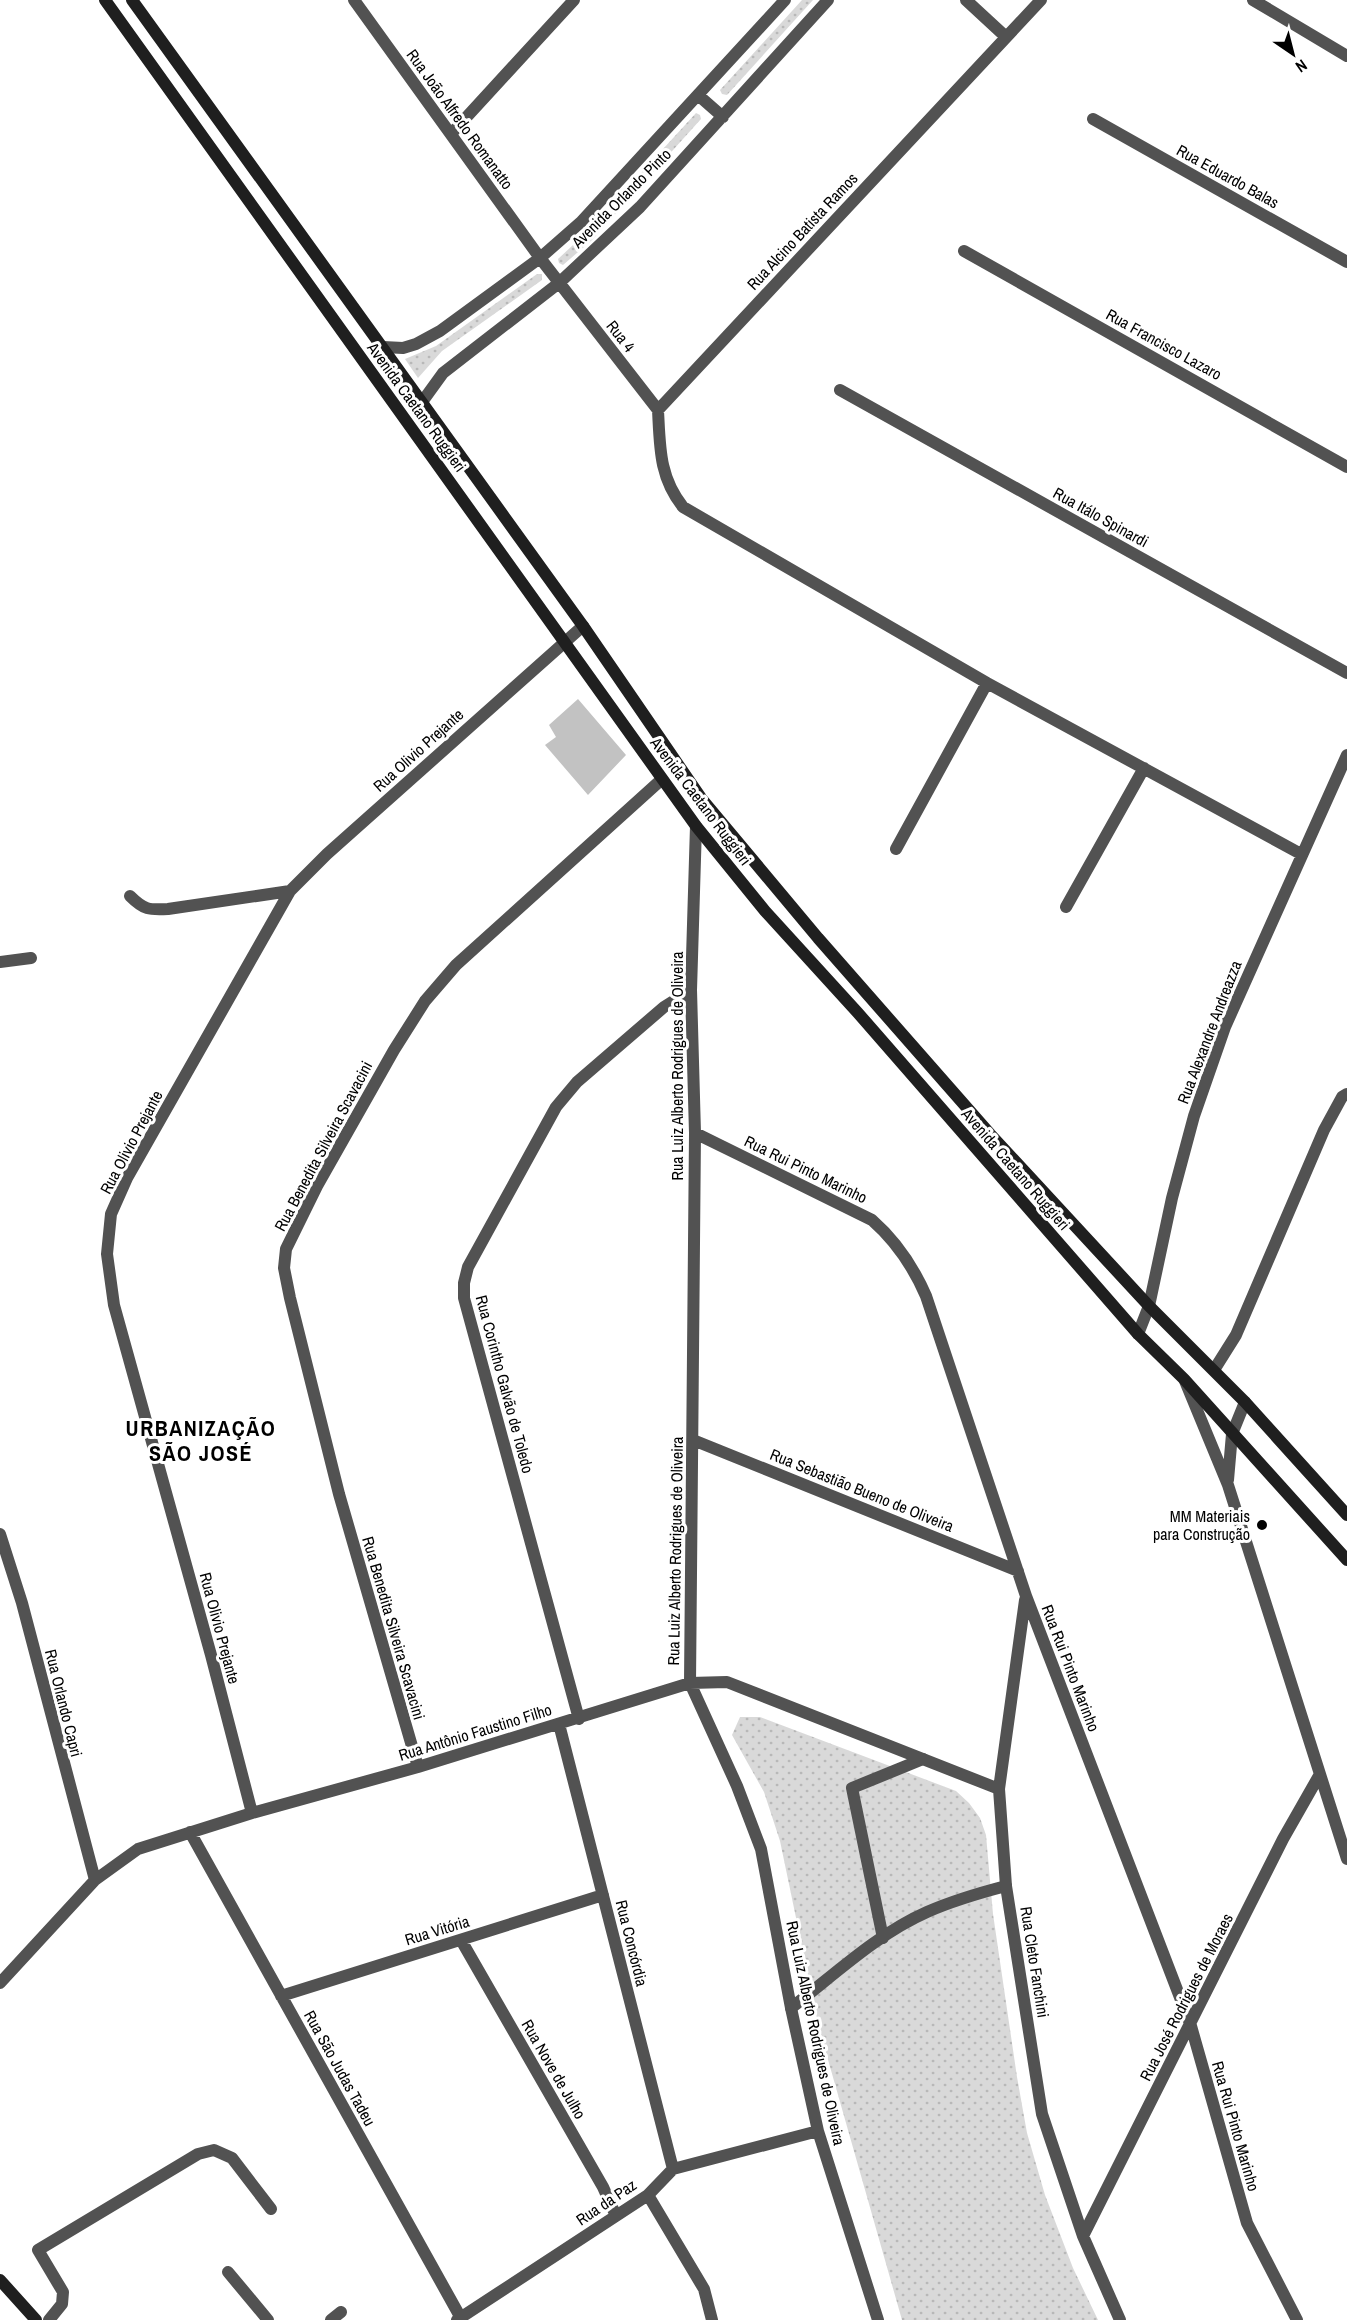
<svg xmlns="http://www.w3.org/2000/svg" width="1347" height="2320" viewBox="0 0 1347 2320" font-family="'Archivo Narrow',sans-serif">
	<defs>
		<pattern id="park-dots" width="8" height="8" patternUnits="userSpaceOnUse" patternTransform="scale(1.5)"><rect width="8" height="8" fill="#d9d9d9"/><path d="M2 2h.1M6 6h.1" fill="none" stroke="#b8b8b8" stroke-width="1.8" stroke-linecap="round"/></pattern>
	</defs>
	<rect width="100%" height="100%" fill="#fff"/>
	<path fill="url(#park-dots)" d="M802,0H813L727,95L722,94L720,90Z
		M696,113L700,115L701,119L592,240L563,265L559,263L558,259L587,232Z
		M537,274H542V280L442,351L418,378L405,359L436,346Z
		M740,1717H760L956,1791L969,1803L980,1818L986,1835L993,1914L1017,2077L1027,2133L1045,2195L1073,2268L1098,2320H902L819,2028L780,1841L764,1792L732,1735Z"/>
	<path fill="#c2c2c2" d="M578,699L626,755L588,795L545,745L556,737L549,725Z"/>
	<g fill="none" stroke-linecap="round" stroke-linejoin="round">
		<path stroke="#525252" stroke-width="12" d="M0,962L31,958
			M1214,1370L1236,1335L1324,1130L1342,1097L1347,1094
			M883,1938L852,1788L923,1759
			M791,2008C834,1975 877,1934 927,1912C952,1901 979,1893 1006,1886
			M228,2272L268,2320
			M49,2320L62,2304L63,2292L38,2250L198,2154L214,2150L232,2158L271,2209
			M331,2320L341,2312"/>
		<path stroke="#525252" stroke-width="12" d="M354,0L540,258L658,410
			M966,0L1006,37
			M1041,0L658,410C660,447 659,477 683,507L987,683L1301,854
			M1253,0L1347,56
			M698,95L723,117
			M1093,119L1347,262
			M451,134L574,0
			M964,251L1347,467
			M383,347L403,348L416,344L440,331L540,258L581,222L785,0
			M840,390L1347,673
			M422,402L443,373L559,283L640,207L828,0
			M696,826L691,990L695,1133L690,1683L737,1786L761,1849L791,2008L818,2131L878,2320
			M896,849L987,683
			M130,896C144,910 149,910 168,909L290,891
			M1066,907L1144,768
			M695,1133L872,1220C897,1242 913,1266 926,1296L1026,1596L1191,2026L1247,2223L1297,2320
			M1138,1334L1149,1306L1172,1198L1194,1116L1225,1027L1347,755
			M1185,1381L1228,1485L1347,1859
			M693,1440L1018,1571
			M1228,1480L1232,1434L1245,1402
			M0,1534L22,1603L95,1880
			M1025,1600L999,1789L1006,1886L1042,2114L1083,2236L1120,2320
			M579,1719L464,1298V1283L468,1267L556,1107L577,1082L664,1007L691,990
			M559,1724L673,2169
			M418,1767L339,1494L290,1298L284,1268L286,1249L317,1186L394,1050L425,1001L456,965L661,780
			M252,1813L211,1655L114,1305L107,1254L111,1214L127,1178L290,891L327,854L583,626
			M190,1832L462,2320
			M461,1940L603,2187L616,2216
			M0,1983L95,1880L138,1849L252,1813L418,1767L690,1683L727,1682L999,1789
			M281,1996L603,1895
			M648,2195L704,2289L712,2320
			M1083,2236L1283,1839L1320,1774
			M457,2320L648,2195L673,2169L818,2131"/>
		<path stroke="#1f1f1f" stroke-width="12" d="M105,0L696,826L765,911L858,1013L1138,1334L1184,1379L1347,1560
			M132,0L583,626L701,798L818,938L990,1134L1149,1306L1245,1402L1347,1515
			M0,2280L36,2320"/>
	</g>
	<circle fill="#000" stroke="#fff" stroke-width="2" cx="1262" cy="1525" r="6"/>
	<g text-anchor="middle" stroke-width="6" stroke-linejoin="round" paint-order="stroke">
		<g font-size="16" fill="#000" stroke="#fff">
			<text transform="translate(460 119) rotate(54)" y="6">Rua João Alfredo Romanatto</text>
			<text transform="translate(1228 176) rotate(29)" y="6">Rua Eduardo Balas</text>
			<text transform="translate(621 198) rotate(-45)" y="6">Avenida Orlando Pinto</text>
			<text transform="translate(802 231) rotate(-47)" y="6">Rua Alcino Batista Ramos</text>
			<text transform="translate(621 336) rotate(52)" y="6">Rua 4</text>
			<text transform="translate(1164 344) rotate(29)" y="6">Rua Francisco Lazaro</text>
			<text transform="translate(417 407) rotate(54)" y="6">Avenida Caetano Ruggieri</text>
			<text transform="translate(1101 517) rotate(29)" y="6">Rua Itálo Spinardi</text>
			<text transform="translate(418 750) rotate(-42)" y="6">Rua Olivio Prejante</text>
			<text transform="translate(701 801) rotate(53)" y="6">Avenida Caetano Ruggieri</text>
			<text transform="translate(1209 1032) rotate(-69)" y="6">Rua Alexandre Andreazza</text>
			<text transform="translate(677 1066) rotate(-90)" y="6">Rua Luiz Alberto Rodrigues de Oliveira</text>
			<text transform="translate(131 1142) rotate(-62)" y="6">Rua Olivio Prejante</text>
			<text transform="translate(323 1146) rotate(-62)" y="6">Rua Benedita Silveira Scavacini</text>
			<text transform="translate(806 1169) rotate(26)" y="6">Rua Rui Pinto Marinho</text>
			<text transform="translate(1016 1169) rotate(49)" y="6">Avenida Caetano Ruggieri</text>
			<text transform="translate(505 1384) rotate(75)" y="6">Rua Corintho Galvão de Toledo</text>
			<text transform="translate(862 1490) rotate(22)" y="6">Rua Sebastião Bueno de Oliveira</text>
			<text transform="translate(675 1551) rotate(-89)" y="6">Rua Luiz Alberto Rodrigues de Oliveira</text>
			<text transform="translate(220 1628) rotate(75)" y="6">Rua Olivio Prejante</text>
			<text transform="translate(394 1628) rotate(74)" y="6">Rua Benedita Silveira Scavacini</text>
			<text transform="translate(1071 1668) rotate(69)" y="6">Rua Rui Pinto Marinho</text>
			<text transform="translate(64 1703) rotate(76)" y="6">Rua Orlando Capri</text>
			<text transform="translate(475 1732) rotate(-17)" y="6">Rua Antônio Faustino Filho</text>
			<text transform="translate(437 1930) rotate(-17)" y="6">Rua Vitória</text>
			<text transform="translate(632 1943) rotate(76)" y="6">Rua Concórdia</text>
			<text transform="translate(1035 1962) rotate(81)" y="6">Rua Cleto Fanchini</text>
			<text transform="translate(1186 1997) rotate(-63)" y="6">Rua José Rodrigues de Moraes</text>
			<text transform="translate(816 2033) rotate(78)" y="6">Rua Luiz Alberto Rodrigues de Oliveira</text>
			<text transform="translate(340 2068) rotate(61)" y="6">Rua São Judas Tadeu</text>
			<text transform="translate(554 2069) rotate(60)" y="6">Rua Nove de Julho</text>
			<text transform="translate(1236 2126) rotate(74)" y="6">Rua Rui Pinto Marinho</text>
			<text transform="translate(606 2202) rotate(-34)" y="6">Rua da Paz</text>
		</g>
		<g font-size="16" fill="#000" stroke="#fff" text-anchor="end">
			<text x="1250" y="1522">MM Materiais<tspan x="1250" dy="18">para Construção</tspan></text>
		</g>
		<g font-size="22" font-weight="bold" letter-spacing="1.5" fill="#000" stroke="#fff">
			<text x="201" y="1436">URBANIZAÇÃO<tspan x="201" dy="25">SÃO JOSÉ</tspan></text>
		</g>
	</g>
	<g transform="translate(1293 54) rotate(145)" stroke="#ffffff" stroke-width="4.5" paint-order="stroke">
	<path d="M0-4.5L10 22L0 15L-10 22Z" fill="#000000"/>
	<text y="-9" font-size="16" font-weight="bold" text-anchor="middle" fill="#000000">N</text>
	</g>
</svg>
